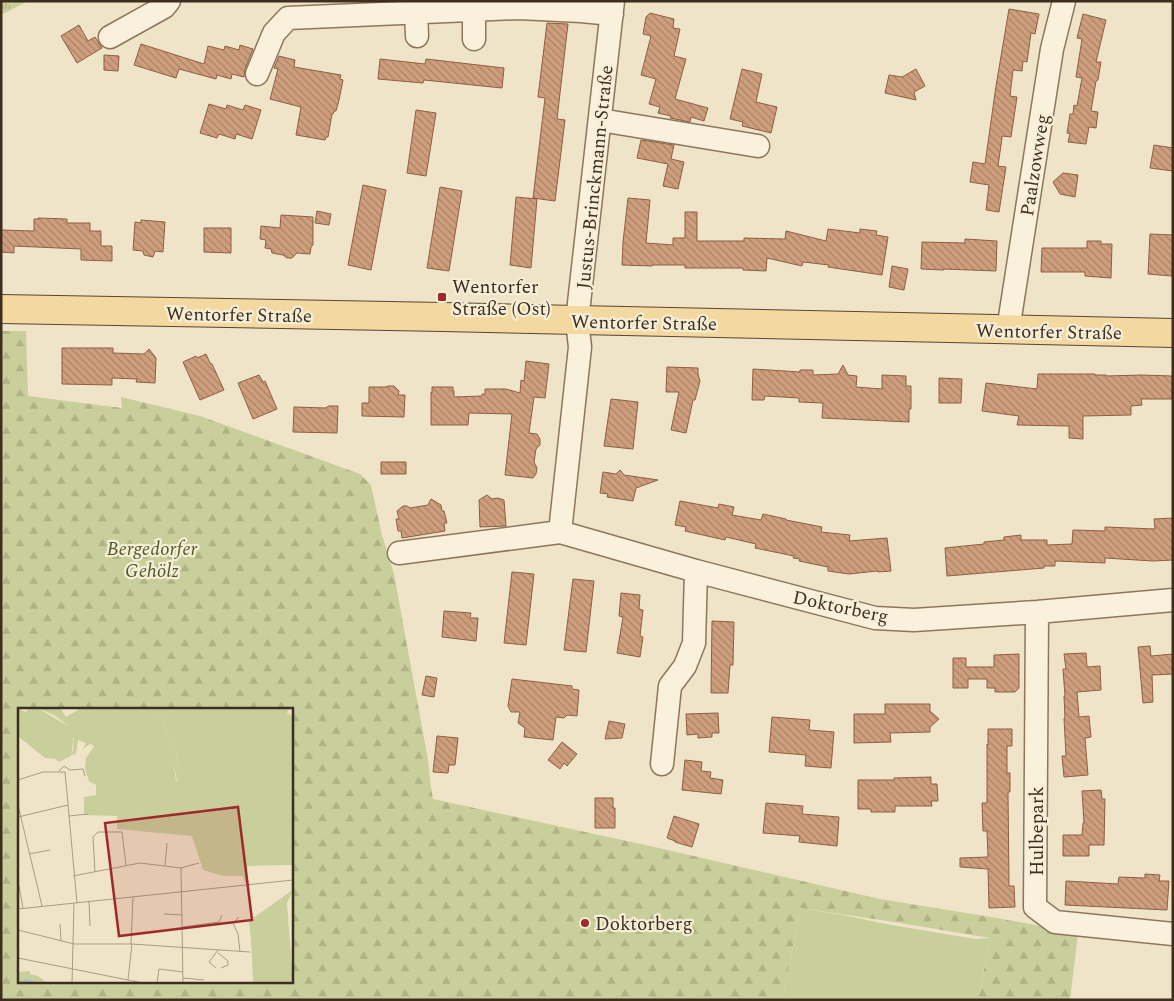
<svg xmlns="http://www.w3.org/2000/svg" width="1174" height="1001" viewBox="0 0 1174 1001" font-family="Spectral,serif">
	<defs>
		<pattern id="grass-tufts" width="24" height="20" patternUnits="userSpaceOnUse" patternTransform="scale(1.25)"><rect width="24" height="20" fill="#c9cf9b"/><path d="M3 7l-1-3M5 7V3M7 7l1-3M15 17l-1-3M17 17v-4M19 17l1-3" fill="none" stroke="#aeb285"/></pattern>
		<pattern id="forest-firs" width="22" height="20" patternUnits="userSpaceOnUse" patternTransform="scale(1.25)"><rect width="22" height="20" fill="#c9cf9b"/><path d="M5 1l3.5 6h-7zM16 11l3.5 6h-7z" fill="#aeb285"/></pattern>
		<pattern id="building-back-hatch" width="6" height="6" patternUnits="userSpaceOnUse" patternTransform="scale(1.25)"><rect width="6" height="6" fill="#cf9f7d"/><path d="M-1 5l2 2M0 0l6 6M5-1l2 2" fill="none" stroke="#a98266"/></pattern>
	</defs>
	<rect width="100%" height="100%" fill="#f0e4c8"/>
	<path fill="url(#grass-tufts)" d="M1,1H28L1,15Z"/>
	<path fill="url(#forest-firs)" fill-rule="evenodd" d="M1,331H26L28,396L122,408L121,397L200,416L360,474L371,485L382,535L394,574L428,760L430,781L433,799L659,848L880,899L997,918L1078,933L1070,1000H978L990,938L894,922L800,908L783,1000H1ZM19,710H291V982H19Z"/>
	<path fill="#c9cf9b" d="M800,908L843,915L886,924L975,939L990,938L978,1000H783Z"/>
	<path fill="url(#building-back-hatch)" stroke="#8d5f41" d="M1009,9L1039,14L1035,34L1031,33L1027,62L1023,61L1022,71L1013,70L1010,96L1017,97L1011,137L1002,136V138L998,166L1006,167L999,212L986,210L989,185L970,182L973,162L985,164L996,86Z
		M650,13L674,19L673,28L680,29L674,56L686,59L675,99L708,108L704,121L691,117L690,122L670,118L671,116L658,113L660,107L649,104L656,79L641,75L651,36L643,34L646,17Z
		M1083,14L1106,20L1096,62H1101L1098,80L1096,81L1091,111L1098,112L1096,128L1089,127L1086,144L1068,142L1070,134L1067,133L1070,114H1073L1074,105L1077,106L1082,78L1076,77L1082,39L1077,38Z
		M547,23L568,24L557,119L565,120L555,201L533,198L545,98L538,97Z
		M79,25L88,41L95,37L102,48L77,63L61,36Z
		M141,44L204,64L208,46L224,50L225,46L239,50L240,45L253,49L245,69L244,77L232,74L231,79L217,75L216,79L179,69L176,78L134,65Z
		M104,55L119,56L118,71L104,70Z
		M279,56L295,60L294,67L341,75L340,79L343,80L339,100L336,111H334L333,114H332L328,137H326L325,140L296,135L301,107L270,99L278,69L274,68Z
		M380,59L425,64L426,59L504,68L502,88L424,80L423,83L378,79Z
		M742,69L762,74L756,102L777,107L771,133L742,126L743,122L730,119Z
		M916,69L925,86L914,92L916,100L885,93L889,75L902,77Z
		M209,104L226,109L227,105L243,110L245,105L261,110L252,139L236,134L235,139L219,134L217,138L200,133Z
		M416,110L436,113L426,176L407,173Z
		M641,140L674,145L671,159L684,162L678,189L663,186L668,164L637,158Z
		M1154,145L1173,148V171L1150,168Z
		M1063,173L1078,175L1075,197L1060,194L1053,182Z
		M363,185L386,190L371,270L348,265Z
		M440,187L462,191L449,271L427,268Z
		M516,197L537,199L531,268L510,265Z
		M628,198L650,200L646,243L673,245V238H685V212H697V241H744V238L785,239L786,231L826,241L828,229L860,233V229L877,231L876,235L888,237L882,275L828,267L829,265L803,262L802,266L767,258L766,271L743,270V268H685V265H652V266L622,265L623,242Z
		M317,211L331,214L329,225L315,223Z
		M281,215L313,217V245L311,247L310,254L297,253L292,258H287L283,255L272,253L271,249L265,248L266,240L260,239L261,226L280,228Z
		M38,218L67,219V223H90V231H101V246H112V261L81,260V249L14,246V253L1,252V230L34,231V219H38Z
		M141,220L165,222L163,252L155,251L153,257L144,255L143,251L133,250L135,222L141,223Z
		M204,228H231V253L204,252Z
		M1150,234L1173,235L1172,276L1148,274Z
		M965,239L997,241L996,271L944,269V270L921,269L922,242L965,243Z
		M1087,241H1101V244H1112L1111,278L1085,276V272H1041L1042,248H1087Z
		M892,266L908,269L904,290L889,287Z
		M62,348H113V353L144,354L149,349L156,358L155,383L136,382L137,379L112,378V385L62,384Z
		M206,354L210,363L212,364L224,390L200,400L183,362L196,356L197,358Z
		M526,361L549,364L545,398L534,397L529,433L537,434L540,439V445L536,449L534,462L537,468L536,474L533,478L505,475L512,414L469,413L468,425H431V392L432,393V387H453V391H454V397L482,396V394H485V389H506L520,393L521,380L524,381Z
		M843,365L848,375L857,376L856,387L882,389V375L906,376V386H911V409H909V422L822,418L823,403L799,402V398L765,396L764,400H752L753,369L800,372V370H813V375L838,374Z
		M667,367L698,368V374L700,381L695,400H693L686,433L671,430L679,392H666Z
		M1038,374H1095V375H1106V376L1142,375L1172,376V399H1141L1142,405L1131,406V415L1083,416V439L1069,438V426L1017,425L1019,416L982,411L986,383L1037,389Z
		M259,375L263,382L265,381L277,409L253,419L238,383Z
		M939,378L962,379L961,403H939Z
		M388,386H394L399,391L398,395H405L404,417L362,416V403H369V387H386Z
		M611,399L638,402L633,449L604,446Z
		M328,406H338L337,433L293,432L294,407L326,408Z
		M381,462H406V474H381Z
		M620,470L624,475L658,480L636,488L633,501L607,497L608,494L600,493L603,472L616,474Z
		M487,495L492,499L498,498L504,500L506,526L480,527L479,500Z
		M431,499L441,505L442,511H444L447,523H444L445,531L402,538L401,531H398L396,519H399L397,511L403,506H407L410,508L428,505Z
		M680,501L718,508L719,504L734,507L732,515L761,520L763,514L786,519V520L822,527L821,532L850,535L849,541L887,538L891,571L878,572L877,571L849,574L828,571V567L799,561L800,559L793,558L794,556L755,548L756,544L726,537L725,540L685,531L686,527L675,525Z
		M1173,518V560L1153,561L1105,558V563L1055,561V566H1044V568L947,576L945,548L984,544V542L1004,540V537L1021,535V540H1047V545L1072,544L1073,530L1105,531V527L1155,529L1154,519Z
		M512,572L534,574L526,645L504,643Z
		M573,579L594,581L586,652L564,650Z
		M621,593L640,595L639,609L643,610L640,636L643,637L640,657L617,653L623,617L619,616Z
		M444,611L471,613L470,618H478L476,641L442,637Z
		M712,621L734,622L733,665H730L728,693H711Z
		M1150,646L1151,656L1173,654V674L1152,675L1153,702L1143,703L1138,647Z
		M1086,653L1087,667L1100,666L1101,690L1077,692L1079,717L1089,716L1091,737L1085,738L1088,775L1064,777L1062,756H1066L1064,718H1065L1064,696H1065L1063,669H1066L1064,654Z
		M1019,654V688L1015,692H995V688H987V679H968V688H953V658H966V667H994V655Z
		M426,676L437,678L434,697L422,695Z
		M512,679L572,686V689L579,690L577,716L567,715L564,718L556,717L553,740L524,737L525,728L518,723L520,712H511L508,706Z
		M885,704H930V711L939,719L930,727V732L890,733L891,742L854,743V714H885Z
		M718,713L719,733H712V737L698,738V734L687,735L686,714Z
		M772,717L810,720L809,730L834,732L831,768L805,766L806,755L769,752Z
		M609,721L625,724L622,738L605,739Z
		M988,729H1012V746H1007V773H1010V792H1008L1009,886H1014L1015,907L989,908L988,869L960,867V858L988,857L987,831H983L982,803H987V744L988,745Z
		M437,736L458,738L455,765H449L448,773L433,772Z
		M562,742L577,754L567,766L564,763L560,769L548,760Z
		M685,760L702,762L701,771L711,772L710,778L723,780L721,794L682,790Z
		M931,777V784H937L938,801H931L932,806H895V812H871V809H858V780H894V778Z
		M1101,790L1102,799H1105L1104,845H1089V856H1063V835H1082L1083,823H1084L1082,791Z
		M595,798H613V808H615V828H595Z
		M766,803L803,806L802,814L839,817L837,846L799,842L800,836L763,833Z
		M674,816L699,824L692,847L675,842V841L667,838Z
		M1145,874L1160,875L1159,881H1169L1167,910L1065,905L1066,881L1118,884L1119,877L1145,878Z"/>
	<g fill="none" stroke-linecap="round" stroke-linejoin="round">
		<g stroke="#8d765c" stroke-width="25">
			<path id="minor" d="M474,10V39
				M416,13L417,36
				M110,37L164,7L169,1
				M257,74L274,33L288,18L518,8L581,11L612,14
				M600,120L758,146
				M1008,330L1052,49L1064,1
				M560,532L580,347L577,321L613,1
				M399,553L560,532L696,571L875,618L914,620L1037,612L1173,600
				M1037,612L1035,907L1055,922L1173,934
				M662,764L670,686L685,666L694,643L696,571"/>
		</g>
		<g stroke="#5b4430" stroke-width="30">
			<path id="major" d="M1,309L443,317L1173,333"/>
		</g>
		<use href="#minor" stroke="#faf1dc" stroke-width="22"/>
		<use href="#major" stroke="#f3d9a0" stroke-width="28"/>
	</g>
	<g fill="#9e2a2b" stroke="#f7eed8" stroke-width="2">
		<rect x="437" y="292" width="10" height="10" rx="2.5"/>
		<circle cx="585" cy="923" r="5"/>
	</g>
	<g text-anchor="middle" stroke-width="4.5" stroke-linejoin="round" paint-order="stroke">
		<g font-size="19" fill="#3d2e20" stroke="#f7eed8">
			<text transform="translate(1034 165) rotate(-81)" y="7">Paalzowweg</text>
			<text transform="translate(594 177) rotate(-84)" y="7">Justus-Brinckmann-Straße</text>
			<text transform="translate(239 314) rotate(1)" y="7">Wentorfer Straße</text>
			<text transform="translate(644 322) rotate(1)" y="7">Wentorfer Straße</text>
			<text transform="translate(1049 331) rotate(1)" y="7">Wentorfer Straße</text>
			<text transform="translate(841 606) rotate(12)" y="7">Doktorberg</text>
			<text transform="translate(1036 831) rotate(-90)" y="7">Hulbepark</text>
		</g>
		<g font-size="19" fill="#3d2e20" stroke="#f7eed8" text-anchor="start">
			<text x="452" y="293">Wentorfer<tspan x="452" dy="22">Straße (Ost)</tspan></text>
			<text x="595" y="930">Doktorberg</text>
		</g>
		<g font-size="19" font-style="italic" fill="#4d5a26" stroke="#f7eed8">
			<text x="152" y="555">Bergedorfer<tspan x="152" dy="22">Gehölz</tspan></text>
		</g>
	</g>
	<g transform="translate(18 708)">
		<rect width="275" height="275" fill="#f0e4c8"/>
		<path d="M136,0H139L158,46L161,71L159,73L155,51ZM266,188L250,213L233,232L231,213Z" fill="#c9cf9b"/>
		<path d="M19,0H42L48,9L63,0H136L155,47L158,73L161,71L158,46L139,0H272L269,5L275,8V157L229,158L230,174L227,175L225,168H206L185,162L174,128L99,121V108L66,107V89L78,87V77L71,73L67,61L68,50L76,38L72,36L65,41L68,35L60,32L58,46L50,48L55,43L56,29L52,19L36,7ZM128,99L131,120H109L122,107ZM275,182L269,195L275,275H235L233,232L266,188Z" fill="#c9cf9b" fill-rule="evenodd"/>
		<path d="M12,263V266L20,268L29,275H0V264Z" fill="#c9cf9b"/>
		<path d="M0,0L7,4L13,0L21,1L52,19L56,27L53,48L41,54L38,51L27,50L1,29ZM128,99L132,101L131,120H109L110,106L122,107Z" fill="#c9cf9b"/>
		<path fill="none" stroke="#a9c4bc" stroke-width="2.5" d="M0,275L9,272L16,275"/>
		<path fill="none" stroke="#a89b85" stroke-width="1" d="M41,63L46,58L52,62L65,61L67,68M0,72L25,64H47L59,195M0,97L24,198M51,108L70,106M0,109L50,97M11,146L32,142M147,157L149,135M163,160L165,275M77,164L75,129L80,124H104L108,157M55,168L122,155L163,160L181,155M0,173L5,200M71,194L72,218M0,201L275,172M146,206L165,207M221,209L215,215L220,226L222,244M42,216L43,233M165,219L201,214L204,207M0,222L56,236H114L232,244M113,236L115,189M200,245L210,253V257L203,260M0,250L125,275M198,260L191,254L200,242M165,270L186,272M110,272L114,236M54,275L56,195M139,275L141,261L165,264"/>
		<path fill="#9e2a2b" fill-opacity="0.15" stroke="#9e2a2b" stroke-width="2.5" d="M220,99L234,212L101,228L87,115Z"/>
		<rect width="275" height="275" fill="none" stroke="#3d2e20" stroke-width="2.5"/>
	</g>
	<rect width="1174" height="1001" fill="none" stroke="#3d2e20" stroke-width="5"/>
</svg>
